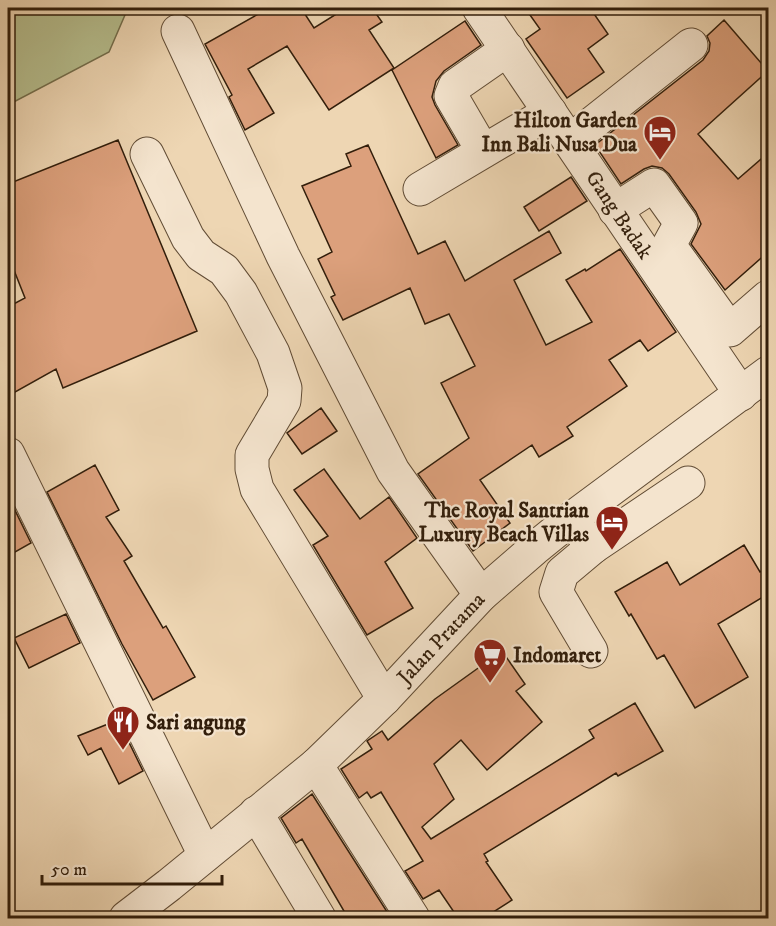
<svg xmlns="http://www.w3.org/2000/svg" width="776" height="926" viewBox="0 0 776 926" font-family="'IM FELL DW Pica',serif">
	<rect width="100%" height="100%" fill="#eed6b3"/>
	<filter id="stains"><feTurbulence type="fractalNoise" baseFrequency=".00333" numOctaves="4"/><feColorMatrix values="0 0 0 0 .2 0 0 0 0 .09 0 0 0 0 .02 0 0 0 .5 -.17"/></filter>
	<radialGradient id="worn" r=".72"><stop offset=".6" stop-color="#630" stop-opacity="0"/><stop offset="1" stop-color="#630" stop-opacity=".3"/></radialGradient>
	<path fill="#b6be8e" stroke="#746e4c" stroke-width="1.5" d="M8,8H128L109,52L8,105Z"/>
	<path fill="#dca07c" stroke="#321e0b" stroke-width="1.5" d="M269,8H301L314,28L346,8H372L382,22L369,30L394,68L329,110L287,46L248,69L274,113L245,130L229,97L232,95L205,44Z
		M525,8H590L608,34L588,49L604,72L567,98L526,39L540,29Z
		M724,20L768,71L698,134L738,179L768,153V252L725,290L691,244L701,224L696,212L669,174L662,168L652,166L644,169L621,184L595,145L703,60L709,51L710,43L707,36Z
		M465,21L481,45L444,71L436,81L432,97L435,105L458,145L436,158L392,70Z
		M118,140L197,331L63,388L56,369L8,396V307L25,298L8,255V184Z
		M368,145L418,254L445,241L465,281L549,231L561,253L514,280L546,345L592,322L566,280L585,269L586,271L620,249L676,332L648,351L640,340L609,360L627,386L567,427L573,436L539,457L532,445L480,480L510,523L473,551L418,474L469,438L441,383L475,366L449,314L425,324L410,288L343,320L331,297L335,295L318,259L332,252L302,186L351,166L346,154Z
		M571,177L587,201L539,231L524,207Z
		M321,408L337,431L302,454L287,433Z
		M95,465L119,510L106,517L132,556L124,561L163,628L166,626L195,677L153,700L122,644L47,492Z
		M324,469L360,519L389,497L417,538L385,562L413,608L367,635L313,545L328,536L294,490Z
		M8,496L31,543L8,556Z
		M744,545L760,572L768,567V594L718,624L748,677L695,708L664,655L657,659L631,614L629,616L615,592L667,562L680,585Z
		M66,614L80,643L29,668L14,638Z
		M502,651L525,684L516,691L542,722L487,770L461,740L434,764L454,799L422,827L431,839L594,738L589,730L635,703L663,751L618,776L616,773L484,854L488,861L486,862L512,900L484,918H458L439,890L423,899L405,871L423,861L381,792L371,798L367,792L359,798L341,769L372,749L367,741L382,731L388,740L435,699Z
		M118,720L143,771L119,784L101,748L88,755L78,736Z
		M312,794L391,918H348L302,839L296,843L281,818Z"/>
	<g fill="none" stroke-linecap="round" stroke-linejoin="round">
		<g stroke="#614c35" stroke-width="35">
			<g id="minor">
				<path id="s1" d="M479,8L741,394"/>
				<path d="M178,31L283,256L393,471L481,595"/>
				<path d="M570,141L691,45"/>
				<path d="M483,151L451,96L455,86L508,49"/>
				<path d="M147,154L188,238L201,255L224,270L241,293L273,353L285,388L284,401L252,455V469L257,489L384,699"/>
				<path d="M420,189L550,112"/>
				<path d="M615,210L654,185L681,223L669,245L730,330L768,297"/>
				<path d="M8,454L205,855"/>
				<path d="M571,519L593,547L562,573L556,592L591,651"/>
				<path d="M593,547L688,483"/>
				<path d="M316,765L413,918"/>
				<path d="M256,813L319,918"/>
				<path id="s2" d="M126,918L169,885L316,765L384,699L481,595L534,549L571,519L768,373"/>
			</g>
		</g>
		<use href="#minor" stroke="#f4e4ce" stroke-width="33"/>
	</g>
	<defs>
		<g id="hotel-pin" transform="scale(1.725)"><path d="M0 17L-7.5 6A9.5 9.5 0 1 1 7.5 6Z" fill="#8f2418" stroke="#f4e4ce"/><path d="M-6-4.5h1.5V1H6V5H4.5V3h-9V5H-6ZM-4 0a1.8 1.8 0 1 1 3.6 0ZM.5 0V-2.5h3Q6-2.5 6 0Z" fill="#fff"/></g>
		<g id="supermarket-pin" transform="scale(1.725)"><path d="M0 17L-7.5 6A9.5 9.5 0 1 1 7.5 6Z" fill="#8f2418" stroke="#f4e4ce"/><path d="M-6-5.5h2.5l.6 2H6L4.5 2H-2.5L-4.4-4H-6ZM-1.5 3.2a1.3 1.3 0 1 0 .1 0ZM3 3.2a1.3 1.3 0 1 0 .1 0Z" fill="#fff"/></g>
		<g id="restaurant-pin" transform="scale(1.725)"><path d="M0 17L-7.5 6A9.5 9.5 0 1 1 7.5 6Z" fill="#8f2418" stroke="#f4e4ce"/><path d="M-5-6h1v4h1v-4h1v4h1v-4h1v5L-1.5 .5V6h-2V.5L-5-1ZM5-6V6H3V1.5H1.5Q1.5-4 5-6Z" fill="#fff"/></g>
	</defs>
	<g fill-rule="evenodd">
		<use href="#hotel-pin" x="660" y="132"/>
		<use href="#hotel-pin" x="612" y="522"/>
		<use href="#supermarket-pin" x="490" y="655"/>
		<use href="#restaurant-pin" x="123" y="722"/>
	</g>
	<g text-anchor="middle" stroke-width="4.5" stroke-linejoin="round" paint-order="stroke">
		<g font-size="21" font-weight="bold" fill="#321e0b" stroke="#f4e4ce" text-anchor="end">
			<text x="637" y="127">Hilton Garden<tspan x="637" dy="24">Inn Bali Nusa Dua</tspan></text>
			<text x="589" y="517">The Royal Santrian<tspan x="589" dy="24">Luxury Beach Villas</tspan></text>
			<text x="513" y="662" text-anchor="start">Indomaret</text>
			<text x="146" y="729" text-anchor="start">Sari angung</text>
		</g>
		<g font-size="21" fill="#321e0b" stroke="#f4e4ce">
			<text dy="7" stroke="none"><textPath href="#s1" startOffset="250">Gang Badak</textPath></text>
			<text dy="7" stroke="none"><textPath href="#s2" startOffset="422">Jalan Pratama</textPath></text>
		</g>
	</g>
	<rect width="776" height="926" fill="none" stroke="#eed6b3" stroke-width="30"/>
	<rect x="9" y="9" width="758" height="908" fill="none" stroke="#321e0b" stroke-width="3"/>
	<rect x="15" y="15" width="746" height="896" fill="none" stroke="#321e0b" stroke-width="1.5"/>
	<path d="M42 875v9h180v-9" fill="none" stroke="#321e0b" stroke-width="3"/>
	<text x="51" y="875" font-size="18" fill="#321e0b" stroke="#f4e4ce" stroke-width="4.5" paint-order="stroke">50 m</text>
	<rect width="100%" height="100%" filter="url(#stains)"/>
	<rect width="100%" height="100%" fill="url(#worn)"/>
</svg>
